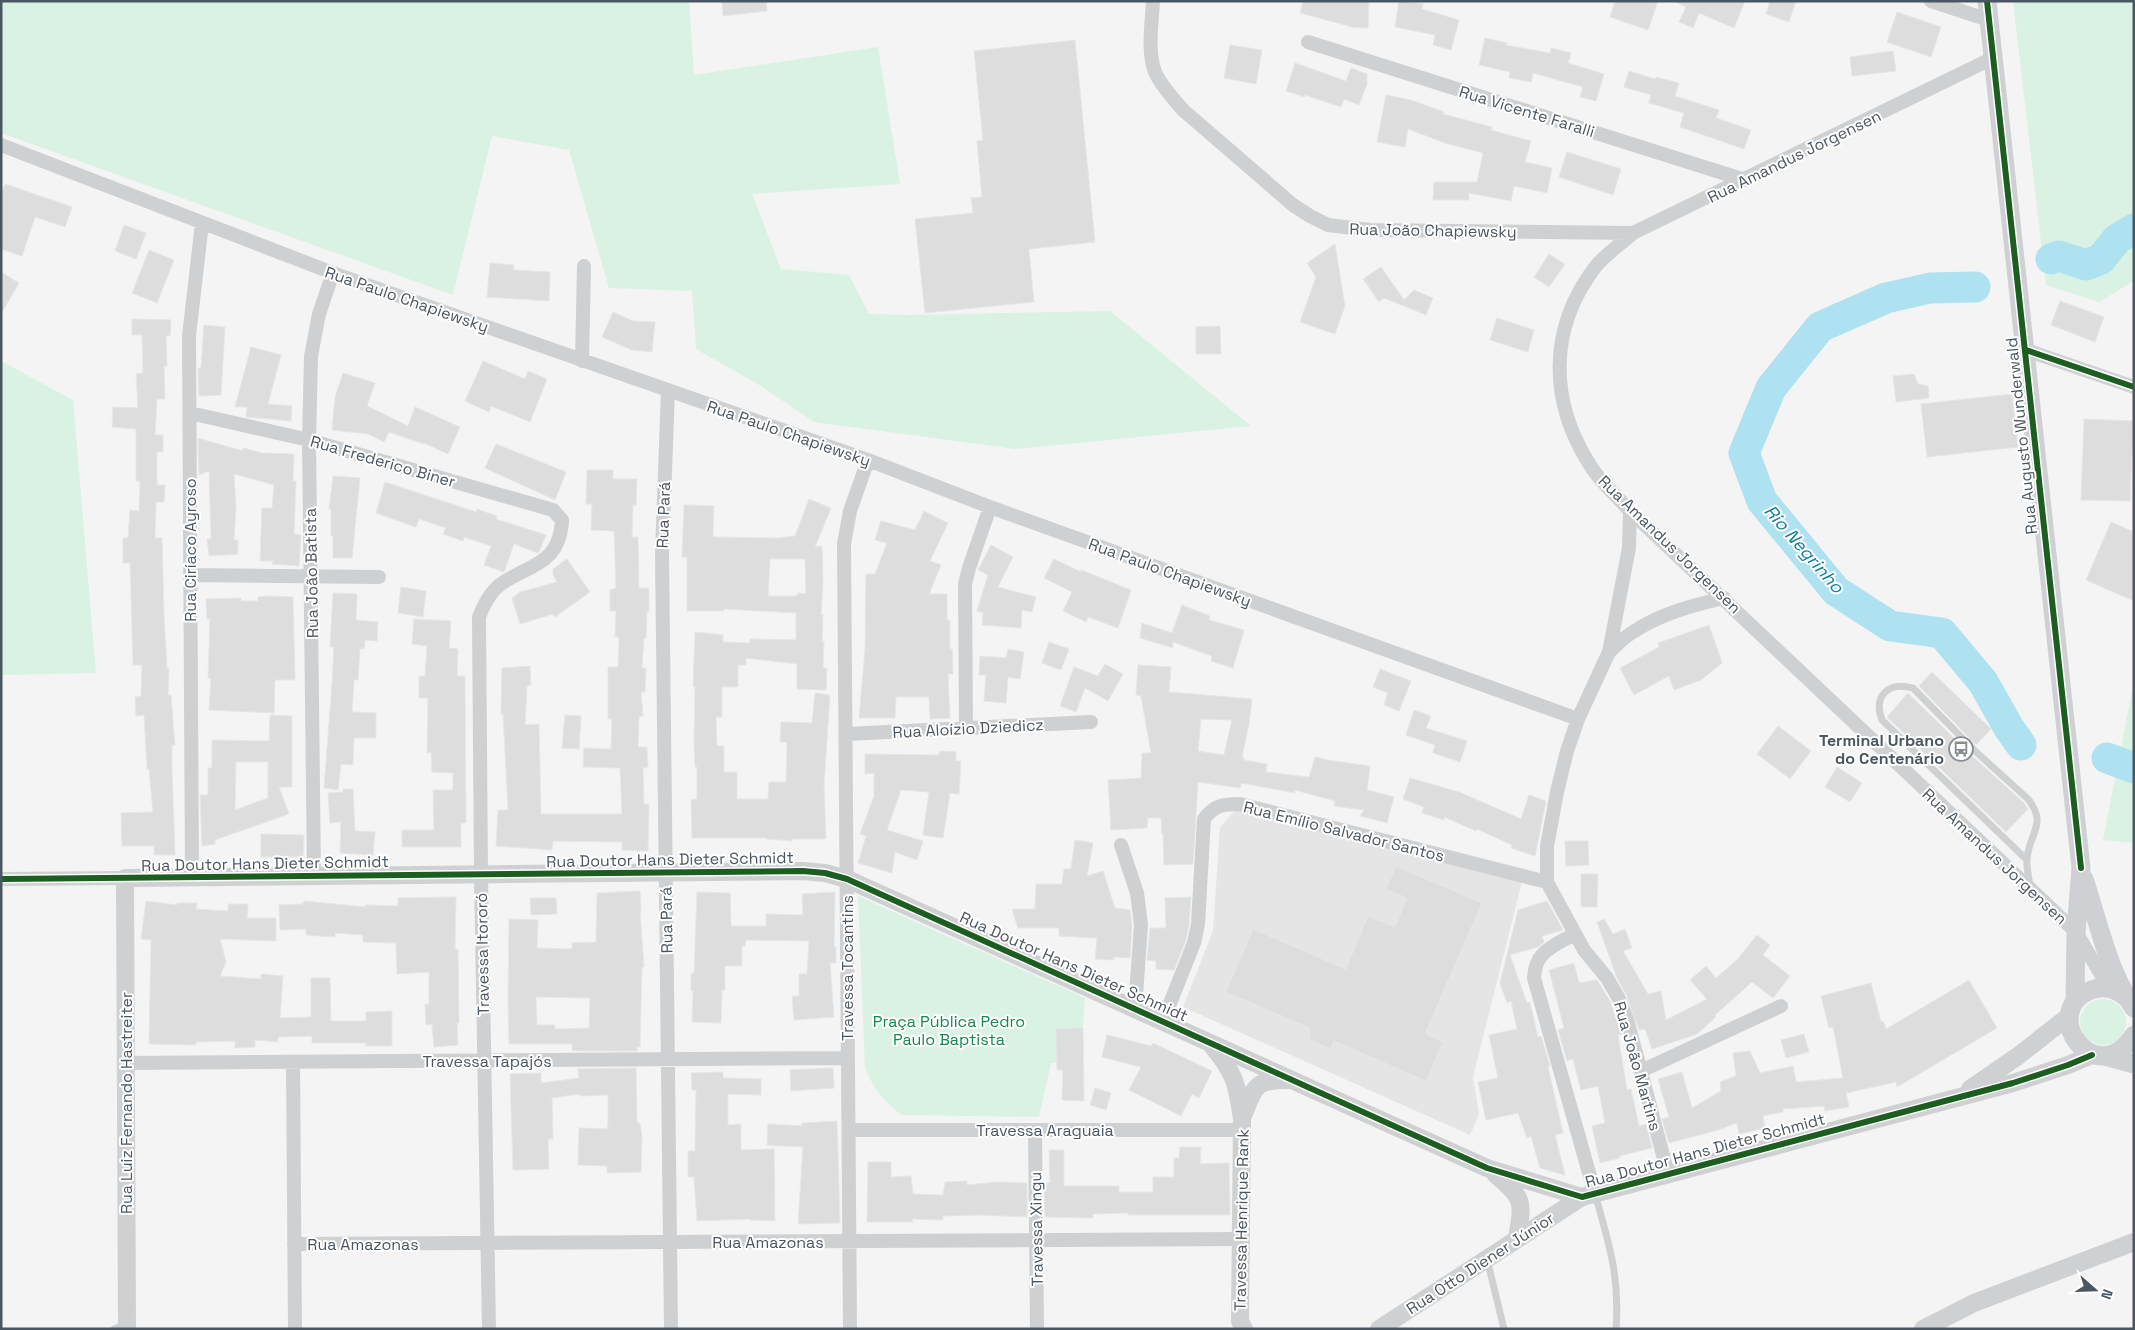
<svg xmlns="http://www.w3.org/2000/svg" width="2135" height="1330" viewBox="0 0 2135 1330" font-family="'Space Grotesk',sans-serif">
	<rect width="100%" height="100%" fill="#f4f4f4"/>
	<path fill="#e6e5e6" d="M1236,809L1522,882L1473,1077L1479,1115L1470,1135L1183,1007L1213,931L1220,827Z"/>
	<path fill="#d9f2e3" d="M1,1H689L694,75L878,47L900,184L752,194L781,269L849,275L869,314L909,315L1110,311L1251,426L1015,449L814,422L761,386L696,349L692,291L609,288L569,150L492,136L453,295L1,133Z
		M2013,1H2134V281L2099,302L2046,285Z
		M1,361L73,400L96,673L1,675Z
		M2134,681V843L2103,840Z
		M858,896L1085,998L1080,1063H1051L1039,1117L902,1115C883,1101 875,1090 865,1069Z
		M2080 1022a23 23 0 1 1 46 0a23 23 0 1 1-46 0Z"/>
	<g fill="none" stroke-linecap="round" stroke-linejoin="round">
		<path stroke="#aee2f0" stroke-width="31" d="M2051,259L2059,256L2086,265L2101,259L2117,239L2134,229
			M1975,287L1930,288L1886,298L1820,327L1771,388L1744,453L1762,501L1836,591L1890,626L1942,633L1983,682L2009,728L2021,745
			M2107,758L2134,768"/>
	</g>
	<path fill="#ddddde" stroke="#e5e6e7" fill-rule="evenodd" d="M722,1H766L767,11L723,16Z
		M1303,1H1369L1368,28L1349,27V26L1300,13Z
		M1399,1L1423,4L1422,9L1459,20L1451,50L1433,45L1435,35L1395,27Z
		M1615,1H1658L1648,30L1610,17Z
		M1673,1H1745L1734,28L1699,13L1693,28L1679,22L1686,7Z
		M1770,1H1796L1789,22L1766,14Z
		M1897,12L1941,27L1931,57L1887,42Z
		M1485,38L1507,43L1506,45L1550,53L1551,48L1571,53L1568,63L1604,74L1596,101L1580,97L1583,87L1533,73L1531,82L1509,78L1510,72L1479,65Z
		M1075,40L1095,242L1029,249L1034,302L925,313L915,219L973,213L971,198L982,197L977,141L983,140L974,51Z
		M1230,45L1262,50L1256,84L1224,78Z
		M1893,51L1896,71L1852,76L1850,57Z
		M1295,63L1346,81L1351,68L1367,74V84L1359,105L1344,99L1341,107L1305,95V97L1286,91Z
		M1629,71L1655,79L1656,77L1679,83L1675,96L1719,110L1716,118L1751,130L1744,149L1680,127L1684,113L1649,103L1651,95L1624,87Z
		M1386,95L1411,100L1444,112L1443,114L1492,127L1491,130L1531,141L1525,162L1552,168L1547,193L1514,186L1511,201L1469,193V200H1433L1434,182H1477L1483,153L1445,143L1408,129L1405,147L1377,142Z
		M1567,152L1621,169L1613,195L1559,177Z
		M5,184L72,207L65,227L35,217L22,256L1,249V195Z
		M124,225L146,233L136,259L115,251Z
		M1335,244L1345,306L1335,334L1300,322L1316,277L1307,263Z
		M149,250L174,260L157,303L132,293Z
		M1549,254L1565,264L1549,287L1534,277Z
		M490,263L514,265L513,270L550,272L549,301L487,297Z
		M1381,267L1404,300L1414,290L1433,298L1426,315L1384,298L1379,302L1363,279Z
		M1,272L19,283L1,314Z
		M2060,301L2104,317L2095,342L2051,325Z
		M613,312L633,321L655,322L652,352L632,350L602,337Z
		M1497,318L1534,330L1528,352L1490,340Z
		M132,319L171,320L170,336H166L167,366H164L165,399H157L155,435H163V452H157V485H165L164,502H156L155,538H162L164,615L167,669H169L168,695H171L175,745H172V768L175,855H154V846H122L121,813L153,812L149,769H147L144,715L136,716L135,697L141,696L142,665H133L130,563H123V538H128L130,510L139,511L140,481H136V429L112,427L113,407L138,408L136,374L143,373L142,335H132Z
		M204,325L225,327L221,395L199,396L198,368H201Z
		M1220,326L1221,354H1196V327Z
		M251,347L281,355L268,404L292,406L291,421L246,417L247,407H235Z
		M483,361L525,379L528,371L547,379L530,422L491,406L489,412L465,401Z
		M343,373L375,383L367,406L408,426L415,407L460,427L448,454L424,443V444L389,432L384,442L369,434L332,430L335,397Z
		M1914,374L1918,384L1928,386L1929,398L1896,402L1893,376Z
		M2012,394L2018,447L1927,457L1921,404Z
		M2084,419L2133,421L2130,501L2081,500Z
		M198,438L243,451V448L262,453L294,454L293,481H296L294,534L301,535L299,566L272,564L273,561H260L262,508H272L274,485L234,474L236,507L234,540H238V554L209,556L207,539H211L209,471L199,475Z
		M496,444L566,472L555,500L485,468Z
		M587,470H613V479H637L636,505H633L632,537H638L639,588H649V611H647L646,638H644L642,668H646L645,692H641L643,716L639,717L638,747H647L648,767L643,768L644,804H649L648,851L622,850V842L553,841L552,850L496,846L498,810H508L503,714H501L502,668L530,666L531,685L527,686L525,725L539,724L541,814H622L620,768L583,767L584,748L611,749L612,719H608V667H618L619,637H615L616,611H610V590L616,588L614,531L591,530L592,504H586Z
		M333,476L360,478L352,558H333V536H331V509H329Z
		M385,482L476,512L477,509L497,516L496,519L546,535L539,552L538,553L514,544L504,572L484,565L491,546L464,537L463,541L443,534L446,528L419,519L416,527L376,513Z
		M809,499L831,508L815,547L822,546L823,582L821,615H823L822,641H824L823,668H827L826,690L797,689V664L746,658V665H738V687H722V717H716L717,746H724V772H737V799H768L769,782H786L787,742H780L781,722L812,723L815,693L830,695L824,785L826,839H792V841L767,839V838H692L691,800L697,799V767H695L694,742L695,687H693L695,632L723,635V642L750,643V639L796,640V613L724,609V611H687V557H682L684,505L714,506L713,537L777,538L795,536ZM770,559H805L806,594L797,593V596H768Z
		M924,511L948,523L930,561L941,565L929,594H947V620H950V649H952L953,674H948L950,718L930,719L929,697H896L895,718H859L865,650L866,574H875L887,543L875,540L881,521L915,530Z
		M2111,522L2134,532V601L2086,580Z
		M991,545L1013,557L998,587L1036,597L1032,612L1022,610L1021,628L982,625L983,613L977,611L988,575L978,570Z
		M567,559L590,592L555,617L553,614L520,624L512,598L520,592L557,582L553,575V569Z
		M1054,559L1081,572V570L1131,590L1118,628L1088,617L1086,622L1063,611L1072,592L1044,578Z
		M401,587L426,591L423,617L398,613Z
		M333,593L357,594L356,620L378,622L377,641L365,640L364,649L360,648L358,680H354L352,712L376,713V738H354L353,765L341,764L338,790L324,788L332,683L334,647H330Z
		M268,596L293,597L295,680H275L274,713L209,710L211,678H208L210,619H207L206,599L241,598V601H258V597Z
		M1182,605L1210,616L1209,620L1244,630L1233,668L1211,661L1212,656L1173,642V648L1140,638L1142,623L1172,633Z
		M414,619L451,621L449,648L458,649L457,676H465L466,823H461V847H402V830H434L433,790H453V773L432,772L431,752L427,753L428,698H419V676H425L427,646L412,644Z
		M1709,625L1722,663L1701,680L1674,690L1669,676L1634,695L1620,668L1659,647L1658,643Z
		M1049,642L1069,649L1061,670L1042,663Z
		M1008,649L1024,652L1020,679L1008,677L1006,703L984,701L986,675H979L980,656L1006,658Z
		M1105,664L1123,674L1108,701L1085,688L1076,712L1060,706L1074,667L1098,676Z
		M1138,665L1171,667L1169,692L1252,699L1249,724L1242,757L1244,758V760L1267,764L1266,772L1309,777L1315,757L1328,760L1370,766L1367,790L1394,797L1387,823L1360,816L1364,810L1334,806L1335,801L1295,790V793L1241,783L1240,788L1198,782L1193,864L1164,865L1163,834H1162L1161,818H1148L1147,828L1111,830L1108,780L1141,778L1142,753H1151L1141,696L1136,695ZM1201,719L1232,720L1224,755L1198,751Z
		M1380,669L1411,681L1399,711L1384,705L1388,693L1373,687Z
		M1932,672L1991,729L1976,745L1919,686Z
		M1908,693L1970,754L2024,803L2028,809L2006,832L1887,717Z
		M1414,710L1431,716L1426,728L1467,741L1460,762L1433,753L1435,745L1406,735Z
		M270,715L292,716V787H279L289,814L215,840V844L202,846L200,795H208V768H212V740L269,741ZM236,762H268V798L235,810Z
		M565,715L581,716L579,749L562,748Z
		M1778,726L1811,751L1790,779L1757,754Z
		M940,751L956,752V761H961L959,794L950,793L943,838L923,835L929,792L901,790L887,830L923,841L917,860L895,852L892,873L858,863L866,836L860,834L874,796V773L865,774V754L939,755Z
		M1837,767L1862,783L1850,802L1825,787Z
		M1410,778L1459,792L1521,819L1529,795L1546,801L1535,856L1511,848L1512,845L1477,829L1476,831L1444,817V820L1422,813L1424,807L1403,799Z
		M343,789H353L355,831L375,832L373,855L340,853L341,822L330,823L328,793L343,792Z
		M261,834L304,835L303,857H261Z
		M1075,840L1093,843L1087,876L1103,871L1115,908L1130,910L1132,925L1130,958L1114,957V960L1095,959L1097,938L1059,936V928H1018L1012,909H1035L1036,884H1062L1064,869H1071Z
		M1565,841H1588L1589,865L1566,866Z
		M1396,866L1482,903L1425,1034L1443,1042L1426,1081L1334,1041L1331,1049L1310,1040V1028L1226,992L1253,929L1346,969L1368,916L1395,927L1407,898L1386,889Z
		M1581,874H1598L1597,907H1581Z
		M640,891L641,912H640L644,967H642L640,1047H637V1051H578L572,1050V1044H509L508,1003L509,919L538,920L537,948L572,949V943L596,942L597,893ZM536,997L590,998L589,1028L555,1029V1025H537Z
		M697,892L730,893L731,926H766V914L803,915L802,894L835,892L834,947H836V963H830L834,1017L794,1020L792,996H799V974H807L809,941L746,940L745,946H742V966H725V990H722L721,1023L692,1022L693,991H691V973H694Z
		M456,897L455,949H458L459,1023H457L458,1045L434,1047L432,1024L426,1025L425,1004H429V972L397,974L396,943L363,942V935L335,933V937L306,935V929L280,930L279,905L303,904L304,901L365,907V905L398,906V898Z
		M1191,897L1189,924L1186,940L1174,970L1156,969V961L1147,960L1150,928H1166L1165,898Z
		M530,898H556L557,914L531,915Z
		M146,901L177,905V903H197L196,909L228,911V904H248L247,918H276V941L220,939L226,962L220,976L261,979V974L283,976L280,1018L311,1017V978H330L331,1021H366V1012L392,1011V1046H366V1043H312V1036L278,1037V1042L255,1040V1047L235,1048V1041L196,1042V1045L149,1044L151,940L141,939Z
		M1547,901L1563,930L1542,936L1544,942L1538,947L1510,955L1527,1003L1530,1002L1538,1037L1541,1036L1550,1066L1548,1067L1563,1133L1555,1135L1565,1175L1540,1168L1531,1136L1527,1138L1518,1113L1486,1120L1478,1082L1498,1078L1489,1035L1517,1029L1511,1001L1507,1003L1500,983L1518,910Z
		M1604,919L1613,934L1625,929L1632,948L1623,951L1648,994L1661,991L1666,1020L1707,999L1690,980L1706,966L1716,978L1737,960L1757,935L1770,945L1763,955L1790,976L1773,998L1752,982L1715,1015L1716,1017L1697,1034L1652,1049L1645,1029L1639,1030L1626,994L1617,978L1597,922Z
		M1574,963L1579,983L1597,980L1610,1001L1622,1034L1618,1035L1627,1090L1631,1089L1639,1126L1646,1124L1652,1148L1619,1156L1620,1158L1600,1163L1592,1126L1605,1123L1598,1086L1581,1090L1573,1059L1567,1061L1558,1030L1564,1028L1549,970Z
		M1969,980L1997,1028L1897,1087L1896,1082L1846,1093L1849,1107L1825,1111L1824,1106L1783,1109V1112L1763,1116L1765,1128L1739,1134L1737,1123L1718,1130L1669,1143L1662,1119L1669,1117L1658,1079L1682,1072L1692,1108L1721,1091L1720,1082L1736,1076L1733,1053L1750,1051L1760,1073L1793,1066L1796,1082L1843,1078L1833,1027L1829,1028L1821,996L1871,983L1881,1022L1883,1021L1886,1029Z
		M1083,1028L1084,1101L1062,1100L1063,1070H1057L1056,1029Z
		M1804,1034L1809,1052L1786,1058L1781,1040Z
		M1107,1035L1151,1046L1153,1043L1212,1071L1199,1098L1192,1094L1181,1116L1129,1090L1141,1067L1102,1057Z
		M636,1068L637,1123H640L642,1138L641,1172L607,1173V1166L578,1165L579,1128L607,1129L608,1124V1095L580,1096L579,1094L552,1098L553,1139H548L549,1169L513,1170L510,1074L541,1073V1083L579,1078L578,1069Z
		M833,1068L834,1088L791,1091L790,1070Z
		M723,1072V1078L761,1079V1095L728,1094V1125L741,1124V1150L774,1149L775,1221L750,1220L749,1219L697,1221L694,1177H688V1151H695L696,1090H692L691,1073Z
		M1095,1088L1111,1093L1106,1110L1090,1105Z
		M837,1121L840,1223L798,1224L803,1147L767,1145L768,1124L802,1126V1123Z
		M1180,1147H1201L1200,1164L1229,1163L1230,1215H1128V1213L1093,1214V1218L1045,1217L1044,1183H1050L1049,1150H1064V1186H1119V1192H1153V1177H1174V1158H1179Z
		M868,1162H891V1177L911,1176L913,1194L943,1195L945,1182L967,1181V1185L997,1182L1027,1183V1217L979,1215L943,1216V1220L912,1219L913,1222H867Z"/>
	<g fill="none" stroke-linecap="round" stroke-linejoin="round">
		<path stroke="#ced0d2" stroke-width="7" d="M2026,859L1882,720C1873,696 1888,681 1913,688L1974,750L2028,799C2048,824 2029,833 2027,859C2026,867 2029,878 2030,886
			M1595,1194C1609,1244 1620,1276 1616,1329
			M1487,1259L1504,1329
			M114,1329L126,1324"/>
		<path stroke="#ced0d2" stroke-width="14" d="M1153,1C1152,23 1147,51 1155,72C1161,86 1173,98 1183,110L1293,205L1310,216L1328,225L1370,230L1633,233
			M1931,1L1989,20
			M1308,42L1745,180
			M1993,58L1633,233C1621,244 1606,254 1596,266C1548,328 1549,401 1590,465C1600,482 1617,496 1630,511L2076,932L2109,988
			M1,145L333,273L868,460L990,507L1578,719
			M2026,350L2134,387
			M582,361L584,266
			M668,390L662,553L671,1329
			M190,413L309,440L553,510L562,520C560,563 532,564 504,582C492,589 484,604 479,617L481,874L489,1329
			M1630,511L1629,548L1609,652L1578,719L1567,751L1557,792L1547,846V882L1584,950L1607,978L1618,997L1627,1019L1668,1174
			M190,575L379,577
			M1609,652C1617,645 1624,637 1633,632C1660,614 1693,605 1724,598
			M966,728L965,584L969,568L990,507
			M846,734L1091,722
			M1121,845L1137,893L1141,925L1135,1009
			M314,876L309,440L311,356L319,314L333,273
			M192,877L189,336L202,223
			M1,879L125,878
			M1574,934C1553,947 1535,951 1534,978L1595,1194
			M1163,1021L1194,943L1198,924L1204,819C1214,805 1223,804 1240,804L1547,882
			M293,1062L295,1329
			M126,1063L848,1058
			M1641,1071L1781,1006
			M849,1130H1242
			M1035,1130L1037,1329
			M294,1244L1241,1239
			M850,1329L844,544L850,511L868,460"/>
		<path stroke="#ced0d2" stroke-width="18" d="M1212,1046C1235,1073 1237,1084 1242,1119L1240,1321L1244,1329
			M1970,1089L2018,1056L2069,1016
			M1243,1116C1255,1085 1255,1080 1289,1080
			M1495,1174C1525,1199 1523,1201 1517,1239
			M127,1329L125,878L803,871L825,873L847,879L1487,1168L1582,1197L2013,1083L2068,1065L2092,1055
			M1379,1329L1582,1197
			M1923,1329L1974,1303L2134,1242"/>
		<path stroke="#ced0d4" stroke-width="19" d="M1987,1L2081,868L2076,932L2075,1001
			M2084,879C2098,921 2108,971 2134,1008
			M2126,997C2116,989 2104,985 2091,990C2037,1011 2095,1094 2134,1035
			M2105,1056L2134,1064"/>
		<g stroke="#fff" stroke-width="9">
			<path id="cycleway" d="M1987,1L2081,868
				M2026,350L2134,387
				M1,879L803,871L825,873L847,879L1487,1168L1582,1197L2013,1083L2068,1065L2092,1055"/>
		</g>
		<use href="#cycleway" stroke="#1b5e20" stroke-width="6"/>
	</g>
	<defs>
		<g id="bus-ring" transform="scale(1.25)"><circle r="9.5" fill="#fff" stroke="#868d94" stroke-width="1.5"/><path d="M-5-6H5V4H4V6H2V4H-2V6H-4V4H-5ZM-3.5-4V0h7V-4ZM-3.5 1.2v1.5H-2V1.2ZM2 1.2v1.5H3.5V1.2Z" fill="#868d94"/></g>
	</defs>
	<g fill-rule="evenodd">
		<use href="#bus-ring" x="1961" y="749"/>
	</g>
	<g text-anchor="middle" stroke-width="4" stroke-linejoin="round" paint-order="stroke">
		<g font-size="16" fill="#4a5661" stroke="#fff">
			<text transform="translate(1527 111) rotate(17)" y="6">Rua Vicente Faralli</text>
			<text transform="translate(1794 156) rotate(-26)" y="6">Rua Amandus Jorgensen</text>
			<text transform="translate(1433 230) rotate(1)" y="6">Rua João Chapiewsky</text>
			<text transform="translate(407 299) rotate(19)" y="6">Rua Paulo Chapiewsky</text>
			<text transform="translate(789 433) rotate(19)" y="6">Rua Paulo Chapiewsky</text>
			<text transform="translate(2021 436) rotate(-96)" y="6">Rua Augusto Wunderwald</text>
			<text transform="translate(383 461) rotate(16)" y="6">Rua Frederico Biner</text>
			<text transform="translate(663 515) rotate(-88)" y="6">Rua Pará</text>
			<text transform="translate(1670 544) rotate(44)" y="6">Rua Amandus Jorgensen</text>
			<text transform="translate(190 550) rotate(-90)" y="6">Rua Ciríaco Ayroso</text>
			<text transform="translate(1170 572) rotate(20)" y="6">Rua Paulo Chapiewsky</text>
			<text transform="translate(311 573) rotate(-91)" y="6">Rua João Batista</text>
			<text transform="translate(968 728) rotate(-3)" y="6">Rua Aloízio Dziedicz</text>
			<text transform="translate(1344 831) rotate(14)" y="6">Rua Emílio Salvador Santos</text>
			<text transform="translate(1995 856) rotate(43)" y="6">Rua Amandus Jorgensen</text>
			<text transform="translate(670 859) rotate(-1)" y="6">Rua Doutor Hans Dieter Schmidt</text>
			<text transform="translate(265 863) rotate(-1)" y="6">Rua Doutor Hans Dieter Schmidt</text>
			<text transform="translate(666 920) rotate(-91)" y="6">Rua Pará</text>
			<text transform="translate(482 954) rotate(-91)" y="6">Travessa Itororó</text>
			<text transform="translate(1074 966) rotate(24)" y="6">Rua Doutor Hans Dieter Schmidt</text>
			<text transform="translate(847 968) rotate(-90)" y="6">Travessa Tocantins</text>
			<text x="487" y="1067">Travessa Tapajós</text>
			<text transform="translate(1638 1066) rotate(74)" y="6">Rua João Martins</text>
			<text transform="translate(126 1103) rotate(-90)" y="6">Rua Luiz Fernando Hastreiter</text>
			<text x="1045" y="1136">Travessa Araguaia</text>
			<text transform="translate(1705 1150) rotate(-15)" y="6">Rua Doutor Hans Dieter Schmidt</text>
			<text transform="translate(1241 1220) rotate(-89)" y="6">Travessa Henrique Rank</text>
			<text transform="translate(1036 1229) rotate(-91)" y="6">Travessa Xingu</text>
			<text x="768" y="1248">Rua Amazonas</text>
			<text x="363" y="1250">Rua Amazonas</text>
			<text transform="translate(1480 1263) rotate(-33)" y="6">Rua Otto Diener Júnior</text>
		</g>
		<g font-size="16" font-weight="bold" fill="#4a5661" stroke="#fff" text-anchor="end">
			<text x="1944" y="746">Terminal Urbano<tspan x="1944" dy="18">do Centenário</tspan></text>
		</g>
		<g font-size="16" fill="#17864f" stroke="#fff">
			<text x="949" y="1027">Praça Pública Pedro<tspan x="949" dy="18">Paulo Baptista</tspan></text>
		</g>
		<g font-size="18" font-style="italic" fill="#0c7c9b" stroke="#fff">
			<text transform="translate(1804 549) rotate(49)" y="6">Rio Negrinho</text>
		</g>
	</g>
	<rect width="2135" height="1330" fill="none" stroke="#4a5661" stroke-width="5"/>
	<g transform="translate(2095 1290) rotate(110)" stroke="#ffffff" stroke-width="4" paint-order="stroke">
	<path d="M0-4L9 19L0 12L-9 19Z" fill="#4a5661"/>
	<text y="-8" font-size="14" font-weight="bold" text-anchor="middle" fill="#4a5661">N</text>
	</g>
</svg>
